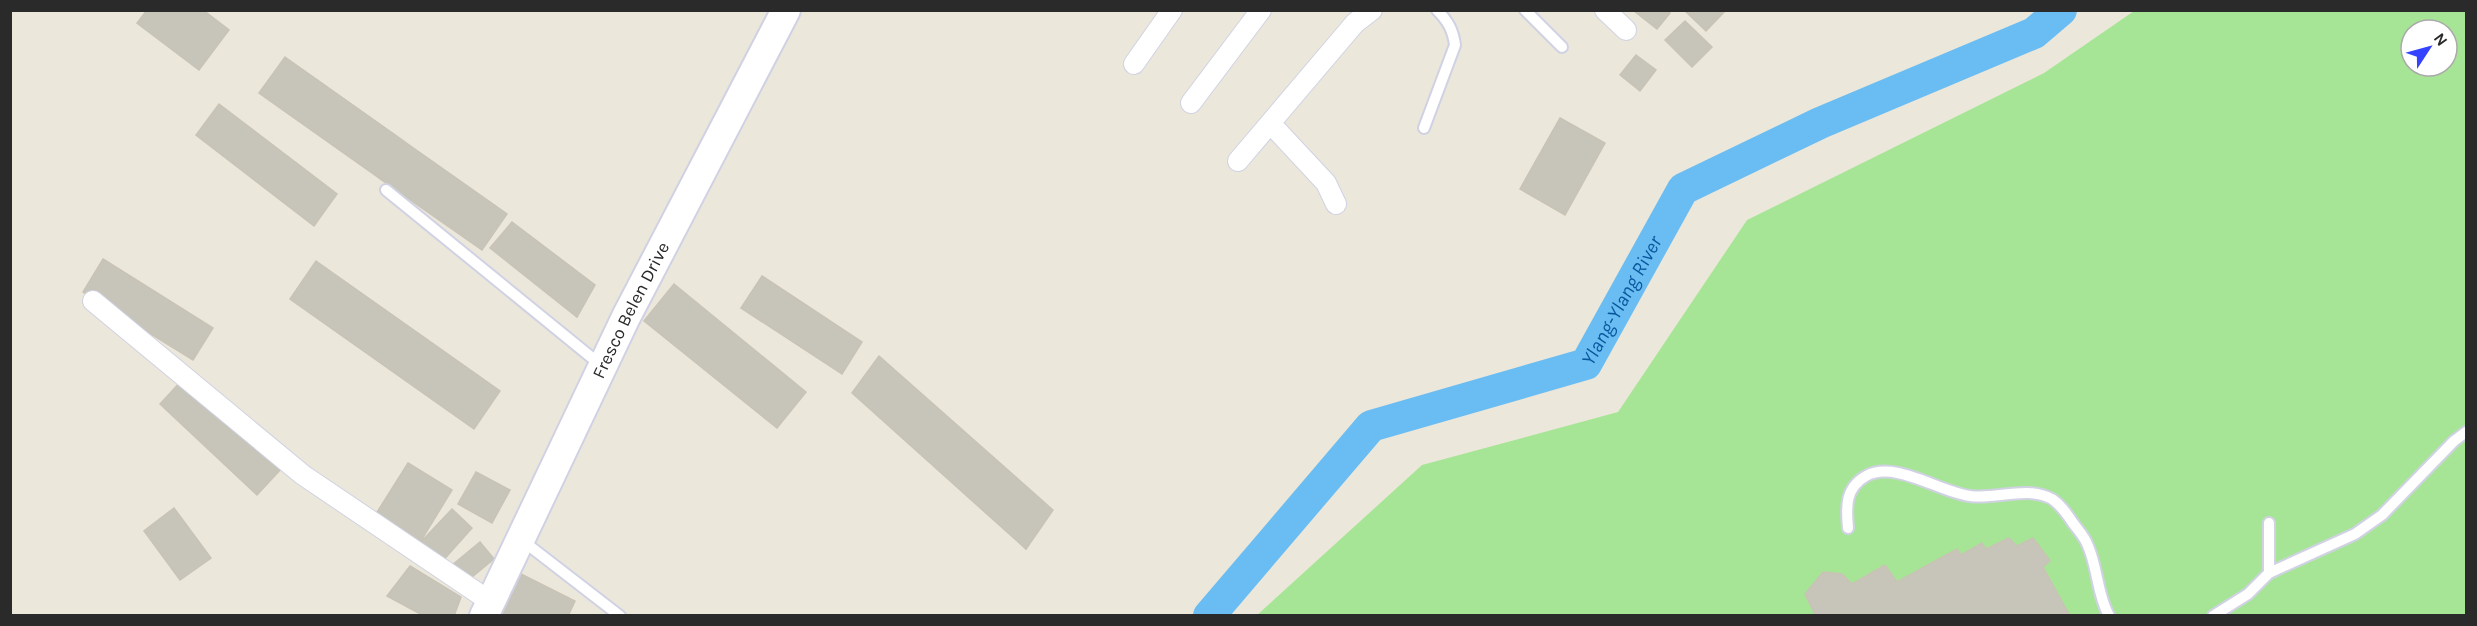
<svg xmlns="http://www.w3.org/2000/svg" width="2477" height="626" viewBox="0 0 2477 626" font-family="Karla,sans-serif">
	<rect width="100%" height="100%" fill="#ece7db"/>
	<path fill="#a7e596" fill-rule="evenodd" d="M2134,11H2466V615L1256,616L1422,465L1618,412L1747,220L2044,73ZM2411,30H2447V66H2411Z"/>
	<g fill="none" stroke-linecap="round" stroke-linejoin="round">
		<path stroke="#6abdf2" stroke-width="32" id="s1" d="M1209,616L1371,426L1586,364L1683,189L1820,123L2034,33L2061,10"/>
	</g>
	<path fill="#c7c5ba" stroke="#c8c3b5" stroke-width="1.5" d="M147,10H203L229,30L199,70L137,23Z
		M1667,10L1670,13L1657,29L1634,11Z
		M1684,10H1726L1706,31Z
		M1685,21L1712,47L1692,67L1665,40Z
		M1636,55L1656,70L1640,91L1620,75Z
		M285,57L405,142L379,178L259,93Z
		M219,104L337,194L314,226L196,135Z
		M1560,118L1605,143L1565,215L1520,189Z
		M405,142L507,214L482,250L379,178Z
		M512,222L595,285L577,317L490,248Z
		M103,259L213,328L193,360L83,292Z
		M316,261L500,391L474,429L290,299Z
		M762,276L862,342L842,374L741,308Z
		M674,284L806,392L777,428L644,321Z
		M879,356L1053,510L1026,549L852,393Z
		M184,378L281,469L257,495L160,404Z
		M408,463L452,490L419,544L374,517Z
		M476,472L510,490L492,523L458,504Z
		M174,508L211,558L180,580L144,531Z
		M452,509L472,528L440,564L419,544Z
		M2009,538L2017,546L2033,538L2050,561L2043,567L2070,616H1816L1805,594L1823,572L1842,574L1852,584L1885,565L1897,582L1957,549L1961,555L1982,543L1986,549Z
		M480,542L494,559L466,582L452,565Z
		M410,566L461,597L454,616H424L387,596Z
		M519,573L575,601L568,616H498Z"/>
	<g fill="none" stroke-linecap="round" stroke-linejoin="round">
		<g stroke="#d0d2e3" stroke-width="14">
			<path id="lane" d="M1525,10L1562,47
				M1424,128L1455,45C1453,30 1448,21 1437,10
				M386,190L602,366
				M2269,523V573
				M1848,528C1846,507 1845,488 1866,476C1895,460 1939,492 1970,496C1996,500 2027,485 2052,499C2061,505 2067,514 2073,523C2078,530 2085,537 2088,546C2098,569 2097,594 2109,616
				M523,541L620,616
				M2213,616L2248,594L2269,573L2355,534L2382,515L2454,441L2466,432"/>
		</g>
		<g stroke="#d0d2e3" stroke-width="22">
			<path id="street" d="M1605,10L1626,30
				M1134,64L1172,10
				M1191,103L1261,10
				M1271,124L1326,183L1336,204
				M1238,161L1355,23L1372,10
				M93,301L303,475L491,602"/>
		</g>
		<g stroke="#d0d2e3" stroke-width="32">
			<g id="secondary">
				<path id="s2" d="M484,616L626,317L786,10"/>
			</g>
		</g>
		<use href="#lane" stroke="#fff" stroke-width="10"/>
		<use href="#street" stroke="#fff" stroke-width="20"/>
		<use href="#secondary" stroke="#fff" stroke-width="28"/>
	</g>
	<g text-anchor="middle" stroke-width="6" stroke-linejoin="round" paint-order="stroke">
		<g font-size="18" fill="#2a2a2a" stroke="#fff">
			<text dy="6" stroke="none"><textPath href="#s2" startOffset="339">Fresco Belen Drive</textPath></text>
		</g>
		<g font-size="20" font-style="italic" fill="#09589e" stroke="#fff">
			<text dy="7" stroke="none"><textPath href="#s1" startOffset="546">Ylang-Ylang River</textPath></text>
		</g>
	</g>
	<rect width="2477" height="626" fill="none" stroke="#2a2a2a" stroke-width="24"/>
	<g transform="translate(2429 48) rotate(54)"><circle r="28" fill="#ffffff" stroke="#aaaaaa" stroke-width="1.5"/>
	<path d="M0-4.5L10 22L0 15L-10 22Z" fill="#3542ff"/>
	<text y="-9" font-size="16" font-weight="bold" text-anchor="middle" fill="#2a2a2a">N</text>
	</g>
</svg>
